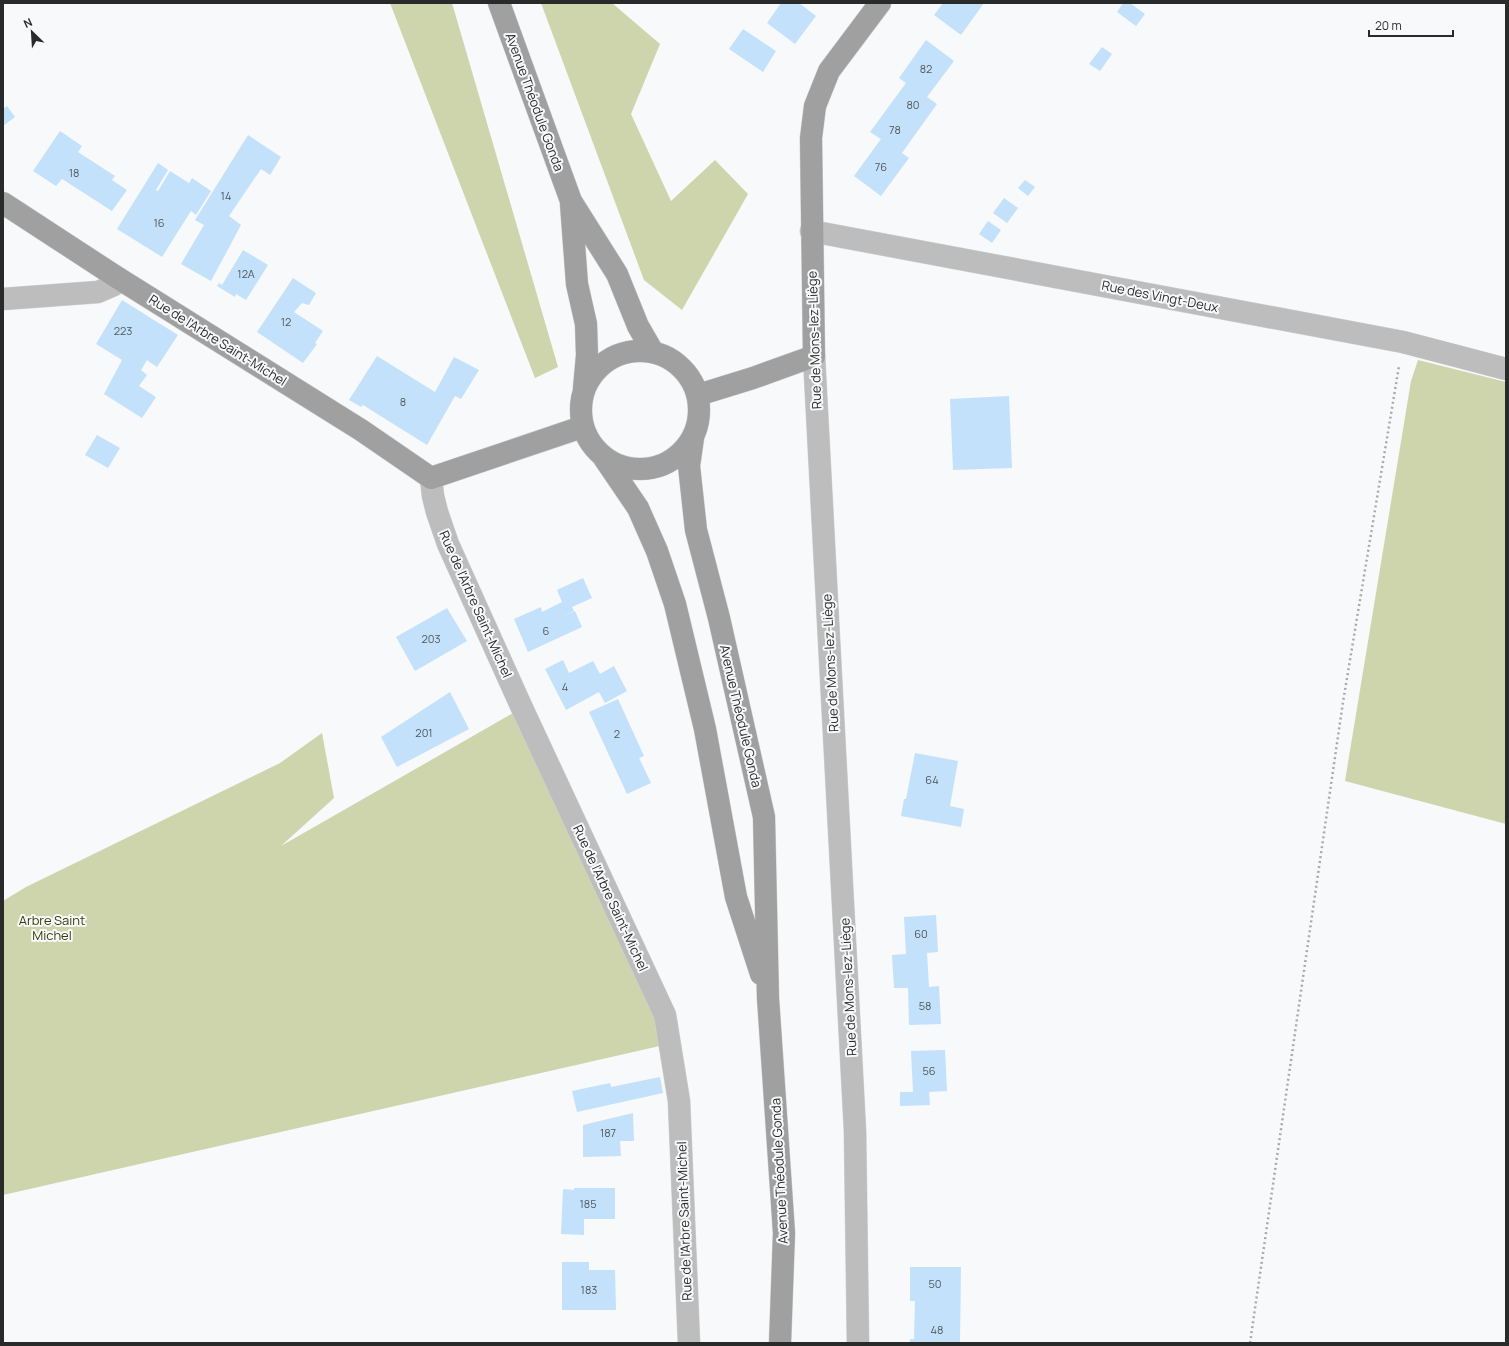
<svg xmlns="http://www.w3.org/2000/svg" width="1509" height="1346" viewBox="0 0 1509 1346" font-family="Manrope,sans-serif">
	<rect width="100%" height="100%" fill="#f7f9fa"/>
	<path fill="#ced4ac" d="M390,3H452L558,367L535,378Z
		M541,3H612L660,44L631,114L671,201L715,160L748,194L682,310L644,280Z
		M1418,360L1506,382V824L1345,781L1411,381Z
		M522,708L665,1015L664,1045L3,1195V901L26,887L280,763L322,733L334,798L281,846Z"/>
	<path fill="#c3e1fa" d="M781,3H799L816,16L795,44L767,23Z
		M943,3H984L961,35L934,15Z
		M1123,3H1130L1145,14L1136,26L1117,12Z
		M743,29L776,51L763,72L729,49Z
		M926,40L954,61L927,97L937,104L902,153L909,158L881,196L854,176L881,139L870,132L906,83L899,78Z
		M1102,47L1112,54L1100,71L1089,64Z
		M7,106L15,117L3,126V109Z
		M60,131L82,146L78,152L115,176L112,180L127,190L112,211L62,179L56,186L33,171Z
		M248,135L281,157L270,175L261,169L229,216L241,225L211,281L181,264L204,225L195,220Z
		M158,163L168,170L156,190L158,191L170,171L189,183L192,178L211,191L196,215L191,211L162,257L117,229Z
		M1025,180L1035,187L1028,196L1018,188Z
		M1004,198L1018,208L1007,223L993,213Z
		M988,221L1001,230L992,243L979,234Z
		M243,250L268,265L246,300L236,294L235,297L217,286L219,283L222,285Z
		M293,278L316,293L309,305L302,303L294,312L323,331L315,343L317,344L303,363L257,332Z
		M122,300L178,335L157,367L147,360L141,370L147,375L139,386L156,397L142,418L104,394L122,360L96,344Z
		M377,356L435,392L454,357L479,370L461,399L455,396L427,445L363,405L361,407L349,400Z
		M1009,396L1012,468L953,470L950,399Z
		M97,435L120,448L108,468L85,455Z
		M583,578L592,598L572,607L574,611L561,617L575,611L582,627L528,652L514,619L541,607L542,612L562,602L557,590Z
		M447,608L467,641L415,671L396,637Z
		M563,660L569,673L593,661L600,674L614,666L627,691L605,703L599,692L566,710L545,669Z
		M450,692L469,729L397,767L381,737Z
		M618,699L644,756L639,758L651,783L627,794L589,712Z
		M915,753L958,761L950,806L964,809L961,827L901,816L904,799H906Z
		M936,915L938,952L927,953L928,969L929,987L939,986L941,1024L909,1025L908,988H894L892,955L906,954L904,917Z
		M945,1050L947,1091L929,1092L930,1105L900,1106V1092H913L911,1051Z
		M660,1077L663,1093L577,1112L572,1091L610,1083L611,1087Z
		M633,1113L634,1141H620L621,1156L583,1157V1125Z
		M574,1188H615V1219H584V1235L561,1234L563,1189L574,1190Z
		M562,1262H589V1270H615L616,1310H562Z
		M910,1267H961L960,1343H910V1339H914L915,1301H910Z"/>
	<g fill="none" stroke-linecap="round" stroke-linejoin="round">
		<g stroke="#d2d4d5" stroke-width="23">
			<path id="street" d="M811,231L1403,342L1506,369
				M3,299L98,292L114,285L118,278
				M814,356L855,1131L858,1343
				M431,478L433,496L437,512L448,544L522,708L665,1015L679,1101L689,1343"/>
		</g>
		<g stroke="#d2d4d5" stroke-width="23">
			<path id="secondary" d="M499,3L571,201L617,274L638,326L653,352
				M3,203L118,278L361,430L431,478L582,427
				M571,204L577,284L586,324L587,355L584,388
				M581 410a59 59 0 1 1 118 0a59 59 0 1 1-118 0Z
				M698,395L753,378L814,356L811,138L815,106L829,71L880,3
				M693,438L689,466L696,530L719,618L764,817L768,998L784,1233L780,1343
				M604,458L638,508L657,551L675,604L705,729L736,897L761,974"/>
		</g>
		<path stroke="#a7a9aa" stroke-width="2.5" stroke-dasharray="2 3" stroke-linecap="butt" d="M1250,1343L1343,702L1399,366"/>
		<use href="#street" stroke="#bebdbd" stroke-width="22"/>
		<use href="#secondary" stroke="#a1a0a0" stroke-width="22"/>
	</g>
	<g text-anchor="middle" stroke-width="4" stroke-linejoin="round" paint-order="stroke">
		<g font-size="11" fill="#50585e">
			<text x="926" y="73">82</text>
			<text x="913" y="109">80</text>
			<text x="895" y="134">78</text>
			<text x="881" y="171">76</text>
			<text x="74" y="177">18</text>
			<text x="226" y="200">14</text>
			<text x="159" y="227">16</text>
			<text x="246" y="278">12A</text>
			<text x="286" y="326">12</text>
			<text x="123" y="335">223</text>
			<text x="403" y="406">8</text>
			<text x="546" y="635">6</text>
			<text x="431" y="643">203</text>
			<text x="565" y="691">4</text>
			<text x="424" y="737">201</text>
			<text x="617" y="738">2</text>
			<text x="932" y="784">64</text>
			<text x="921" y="938">60</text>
			<text x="925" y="1010">58</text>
			<text x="929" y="1075">56</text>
			<text x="608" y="1137">187</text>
			<text x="588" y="1208">185</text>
			<text x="935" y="1288">50</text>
			<text x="589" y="1294">183</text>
			<text x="937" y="1334">48</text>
		</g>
		<g font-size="13" fill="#292a2a" stroke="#f7f9fa">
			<text transform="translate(535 102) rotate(70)" y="5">Avenue Théodule Gonda</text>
			<text transform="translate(1160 296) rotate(11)" y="5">Rue des Vingt-Deux</text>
			<text transform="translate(218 340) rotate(32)" y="5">Rue de l'Arbre Saint-Michel</text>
			<text transform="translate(814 340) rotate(-92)" y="5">Rue de Mons-lez-Liège</text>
			<text transform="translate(476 604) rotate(66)" y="5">Rue de l'Arbre Saint-Michel</text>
			<text transform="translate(830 663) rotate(-93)" y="5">Rue de Mons-lez-Liège</text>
			<text transform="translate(741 716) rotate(77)" y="5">Avenue Théodule Gonda</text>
			<text transform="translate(611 898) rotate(65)" y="5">Rue de l'Arbre Saint-Michel</text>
			<text transform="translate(848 987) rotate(-93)" y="5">Rue de Mons-lez-Liège</text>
			<text transform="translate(779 1171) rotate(-93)" y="5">Avenue Théodule Gonda</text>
			<text transform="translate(684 1221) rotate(-92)" y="5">Rue de l'Arbre Saint-Michel</text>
		</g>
		<g font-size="13" fill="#363b06" stroke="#f7f9fa">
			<text x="52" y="925">Arbre Saint<tspan x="52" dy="15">Michel</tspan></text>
		</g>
	</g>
	<rect width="1509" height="1346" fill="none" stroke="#292a2a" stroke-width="8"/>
	<g transform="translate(32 32) rotate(335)" stroke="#f7f9fa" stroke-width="3" paint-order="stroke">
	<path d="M0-3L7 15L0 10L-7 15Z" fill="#292a2a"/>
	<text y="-6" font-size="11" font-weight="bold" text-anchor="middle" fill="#292a2a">N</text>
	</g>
	<path d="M1369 30v6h84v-6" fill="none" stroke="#292a2a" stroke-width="2"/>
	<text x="1375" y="30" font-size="12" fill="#292a2a" stroke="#f7f9fa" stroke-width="3" paint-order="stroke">20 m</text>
</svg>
